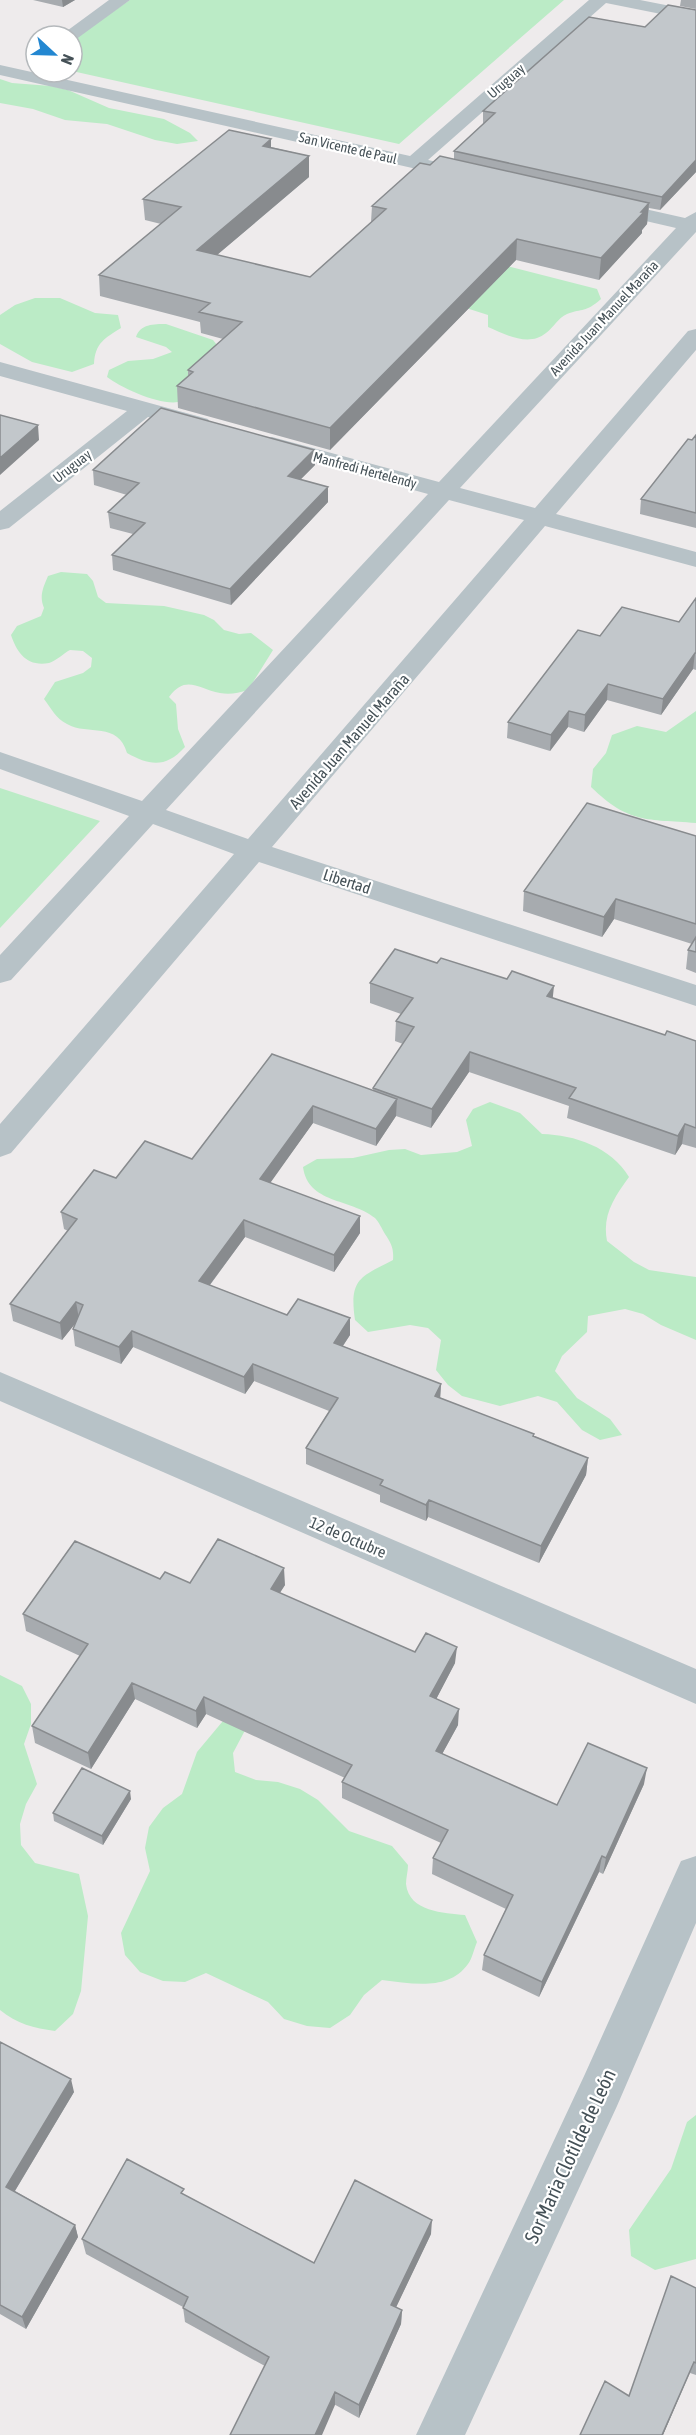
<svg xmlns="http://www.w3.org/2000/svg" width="696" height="2435" viewBox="0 0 696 2435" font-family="'Asap Condensed',sans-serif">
	<rect width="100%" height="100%" fill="#eeebec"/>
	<path fill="#bbebc6" d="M130,0H564L399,144L72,71V39Z
		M0,79L12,83L51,86L68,90L109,108L164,119L190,133L198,141L177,144L155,140L107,124L65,120L33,109L0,103Z
		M487,261L597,289L601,299C585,313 583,308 567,314C558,318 554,327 546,333C529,347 506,335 488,327V315L463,307Z
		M35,298H60L95,313L118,315L121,328C105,338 95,343 94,364L72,372L32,362L0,344V315L15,305Z
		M166,324L213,340L217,345L182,401C165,408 121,388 107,377L109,370L128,361L153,359L172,352L166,347L136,337C140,324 154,324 166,324Z
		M61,572L87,574L93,581L98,597L106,603L164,606L204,615L214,620L224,630L239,634L251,633L273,650L248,690C238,693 230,695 220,693C198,689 186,674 169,697L176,704L178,729L185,747C166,768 150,766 127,753C118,721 88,736 67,724C56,719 51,708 44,699L55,682L83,673L91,667L92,658L83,651L70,650C64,653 56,661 49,663C27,667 17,653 11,635L17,626L41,616L44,608C39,596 43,588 48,576Z
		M696,711V823C647,819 629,824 591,787L593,769L606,753L612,735L637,726L666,732Z
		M0,788L100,821L0,928Z
		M490,1102L520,1113L542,1134C575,1135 611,1147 629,1177C614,1198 602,1215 607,1241L634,1262L649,1270L696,1277V1340L661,1325L643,1314L625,1309L588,1316L587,1332L562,1356L555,1371L577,1398L610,1419L622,1435L600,1440L582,1430L557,1402L538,1396L500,1406L462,1396L448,1385L436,1370L441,1340L428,1328L410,1325L368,1332L355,1320C349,1279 360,1277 393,1260C394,1248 391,1243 385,1234C382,1229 379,1222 375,1218C350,1198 308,1204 303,1167L317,1159L353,1158L389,1150L405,1149L421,1155L457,1152L472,1146L466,1120L473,1109Z
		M0,1675L22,1686L31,1704V1724L24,1744L37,1784L26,1804L20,1824L21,1845L35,1863L79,1874L88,1916L81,1991L73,2014L55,2031C34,2028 17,2024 0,2010Z
		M238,1703L251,1719L233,1753L235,1772L256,1780L278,1782L300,1789L318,1800L349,1831L392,1846L408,1865C408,1871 406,1878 406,1884C409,1912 444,1913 465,1915L477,1942C474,1949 472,1959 468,1964C448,1992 411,1983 382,1980L364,1995L350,2015L330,2028L307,2026L284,2019L268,2002L206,1973L185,1982L163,1981L140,1972L125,1955L121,1933L150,1871L145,1848L149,1827L163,1808L182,1794L197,1752Z
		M696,2115V2259L655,2270L631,2256L629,2230L671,2169L687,2122Z"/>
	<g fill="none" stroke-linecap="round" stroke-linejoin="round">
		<path fill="#b7c2c7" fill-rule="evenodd" d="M109,0H130L75,40L72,41V36H60Z
			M589,0H640L696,11V21L606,3L428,160L468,169L471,173L468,177L461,179L0,75V65L410,156Z
			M605,200L685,218L696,212V232L460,488L535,508L688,331L696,329V350L556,514L696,552V567L545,526L272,847L696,985V1006L259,862L11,1153L0,1157V1124L234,854L153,824L11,980L0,983V955L129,816L0,769V752L142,801L428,494L264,449L260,444L264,439L272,437L439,482L676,228L598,210L595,206L598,202ZM449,500L524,520L248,839L166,810Z
			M0,362L208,419L211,424L208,429L200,431L148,417L9,528L0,530V511L127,411L0,376Z
			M0,1372L696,1669V1704L0,1401Z
			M696,1856V1923L617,2106L465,2435H416L585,2074L681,1861Z"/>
	</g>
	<path fill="#a7abaf" d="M33,0H75L63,7Z
		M681,0H696V9L680,6Z
		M696,10V172L660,210L649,208L647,224L642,230V233L599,280L516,260L330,450L178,408L177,386L188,376V370L223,339L201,333L200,322L100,296L99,275L161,224L145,220L143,199L271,147L309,156V177L217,255L310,277L371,222L372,206L430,165L454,159V151L484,123H483V111L645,27Z
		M696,435V528L640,514L641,499Z
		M314,450L315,465L301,479L328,502L231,605L113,570L112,555L133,534L110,528L108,512L127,495L94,485L93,470Z
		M696,598V670L693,669L661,715L607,700L584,732L568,727L550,751L507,738L508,722L600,636L679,622Z
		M696,836V973L686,969L688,950L692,944L614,919L602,937L523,911L524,891Z
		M437,963L553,998L665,1035L696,1041V1148L682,1144L675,1155L567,1118L569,1106L469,1072L431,1128L396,1116L376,1146L313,1123L270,1182L360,1233L334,1272L245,1237L210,1285L287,1315L350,1318V1335L343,1346L441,1384L440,1398L534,1434V1436L588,1458L586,1475L539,1563L428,1517L426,1521L380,1502V1495L306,1464V1448L329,1411L254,1381L245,1394L133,1347L121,1364L75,1346L73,1329L75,1323L62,1340L13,1321L10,1304L68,1231L64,1229L61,1212L116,1178L192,1159L272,1054L373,1091V1088L403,1044L395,1041L396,1021L401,1014L370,1003V983Z
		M160,1579L190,1583L285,1585L279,1593L415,1652L455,1663L436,1699L458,1725L442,1754L557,1805L644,1784L603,1874L599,1872L539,1997L482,1970L484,1955L506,1909L432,1874L433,1858L441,1843L342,1798V1782L345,1778L206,1714L197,1728L135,1699L91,1769L35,1743L32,1726L80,1656L26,1631L23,1614Z
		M131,1799L103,1845L54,1821L53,1813Z
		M0,2042L74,2092L15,2191L75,2225L78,2237L26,2329L0,2314Z
		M184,2195L314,2263L431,2234L396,2307L402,2310L401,2324L359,2418L185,2322L183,2307L86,2254L82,2239Z
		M696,2288V2375L690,2373L663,2435H580L629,2396Z"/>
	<path fill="#888b8e" d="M62,0H75L63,7Z
		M271,139V160L263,146Z
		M309,156V177L198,271L197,250Z
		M696,160V172L660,210L662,197Z
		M649,203L647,224L642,230V233L599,280L601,258Z
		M517,239L516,260L330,450V428Z
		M38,425L39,440L0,475V458Z
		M314,450L315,465L289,491L288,476Z
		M328,487V502L231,605L230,589Z
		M695,653L693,669L661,715L663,699Z
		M608,684L607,700L584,732L585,715Z
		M569,711L568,727L550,751L551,735Z
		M616,899L614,919L602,937L604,917Z
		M554,986L552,1005L547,996Z
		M470,1052L469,1072L431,1128L432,1109Z
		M397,1099L396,1116L376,1146V1129Z
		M313,1106V1123L261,1196L260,1179Z
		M685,1124L682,1144L675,1155L678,1136Z
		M360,1216V1233L334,1272V1255Z
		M244,1220L245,1237L200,1298L199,1281Z
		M76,1302L79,1319L62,1340L60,1323Z
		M350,1318V1335L334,1359V1343Z
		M132,1331L133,1347L121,1364L119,1347Z
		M253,1364L254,1381L245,1394L244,1377Z
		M441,1384L440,1401L435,1396Z
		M588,1458L586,1475L539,1563L541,1546Z
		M429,1500L428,1517L426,1521V1505Z
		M284,1568L285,1585L271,1607V1589Z
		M457,1647L455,1663L429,1713L430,1696Z
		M132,1683L135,1699L91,1769L88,1753Z
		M204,1697L206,1714L197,1728L196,1711Z
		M459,1709L458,1725L435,1767L436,1751Z
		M647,1768L644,1784L603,1874L606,1858Z
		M130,1791L131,1799L103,1845L102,1836Z
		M602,1856L599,1872L539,1997L542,1982Z
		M71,2079L74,2092L10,2199L6,2187Z
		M432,2220L431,2234L391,2318V2305Z
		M75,2225L78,2237L26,2329L22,2317Z
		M402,2310L401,2324L359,2418V2405Z
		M694,2362L663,2435H662Z
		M335,2392V2405L322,2435H315Z"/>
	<path fill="#c2c7cb" stroke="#888b8e" stroke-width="1.5" d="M668,5L696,10V160L662,197L454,151L495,113L483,111L589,17L645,27Z
		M229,130L271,139L263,146L309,156L197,250L310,277L386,209L372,206L420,163L430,165L440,156L649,203L641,212H644L601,258L517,239L330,428L177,386L193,372L188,370L242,322L199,312L210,303L99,275L181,207L143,199Z
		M161,408L314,450L288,476L328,487L230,589L112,555L145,523L108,512L139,483L93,470Z
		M0,415L38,425L0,458Z
		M696,435V513L641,499L688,439L692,440Z
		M696,598V653H695L663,699L608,684L585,715L569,711L551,735L508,722L578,630L600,636L622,607L679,622Z
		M587,803L696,836V924L616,899L604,917L524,891Z
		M696,937V952L688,950Z
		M395,949L437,963L441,958L507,979L512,971L554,986L547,996L665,1035L667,1031L696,1041V1128L685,1124L678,1136L569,1098L576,1088L470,1052L432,1109L373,1088L414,1027L396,1021L413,998L370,983Z
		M272,1054L397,1099L376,1129L313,1106L260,1179L360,1216L334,1255L244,1220L199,1281L287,1315L298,1299L350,1318L334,1343L441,1384L435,1396L534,1434L533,1436L588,1458L541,1546L429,1500L426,1505L380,1485L383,1480L306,1448L338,1398L253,1364L244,1377L132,1331L119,1347L73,1329L83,1305L76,1302L60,1323L10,1304L77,1219L61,1212L94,1170L116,1178L145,1141L192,1159Z
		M218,1539L284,1568L271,1589L415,1652L426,1633L457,1647L430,1696L459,1709L436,1751L557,1805L588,1743L647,1768L606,1858L602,1856L542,1982L484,1955L513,1895L433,1858L448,1830L342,1782L352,1765L204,1697L196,1711L132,1683L88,1753L32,1726L88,1644L23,1614L75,1541L160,1579L165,1572L190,1583Z
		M82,1768L130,1791L102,1836L53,1813Z
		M0,2042L71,2079L6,2187L75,2225L22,2317L0,2305Z
		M127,2159L184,2189L181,2193L314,2263L355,2180L432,2220L391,2305L402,2310L359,2405L335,2392L315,2435H230L269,2357L183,2308L188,2297L82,2239Z
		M671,2276L696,2288V2363L694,2362L662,2435H580L605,2381L629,2396Z"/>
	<g text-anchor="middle" stroke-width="4.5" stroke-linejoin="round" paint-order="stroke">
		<g font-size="14" fill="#455157" stroke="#fff">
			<text transform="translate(506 81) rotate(-41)" y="5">Uruguay</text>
			<text transform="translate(348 148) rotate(13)" y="5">San Vicente de Paul</text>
			<text transform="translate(604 318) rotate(-47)" y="5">Avenida Juan Manuel Maraña</text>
			<text transform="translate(72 466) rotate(-38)" y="5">Uruguay</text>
			<text transform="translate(365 470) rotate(15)" y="5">Manfredi Hertelendy</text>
		</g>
		<g font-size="16" fill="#455157" stroke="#fff">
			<text transform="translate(349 741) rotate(-49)" y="6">Avenida Juan Manuel Maraña</text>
			<text transform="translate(347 881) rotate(18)" y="6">Libertad</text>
			<text transform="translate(348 1537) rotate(23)" y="6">12 de Octubre</text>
		</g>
		<g font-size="20" fill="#455157" stroke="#fff">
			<text transform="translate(570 2156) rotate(-65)" y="7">Sor Maria Clotilde de León</text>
		</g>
	</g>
	<g transform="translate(54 54) rotate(112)"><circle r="28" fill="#ffffff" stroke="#b5b9bc" stroke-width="1.5"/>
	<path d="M0-4.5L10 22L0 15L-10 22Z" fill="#2387d1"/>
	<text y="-9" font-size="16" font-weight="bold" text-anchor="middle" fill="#455157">N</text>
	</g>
</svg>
